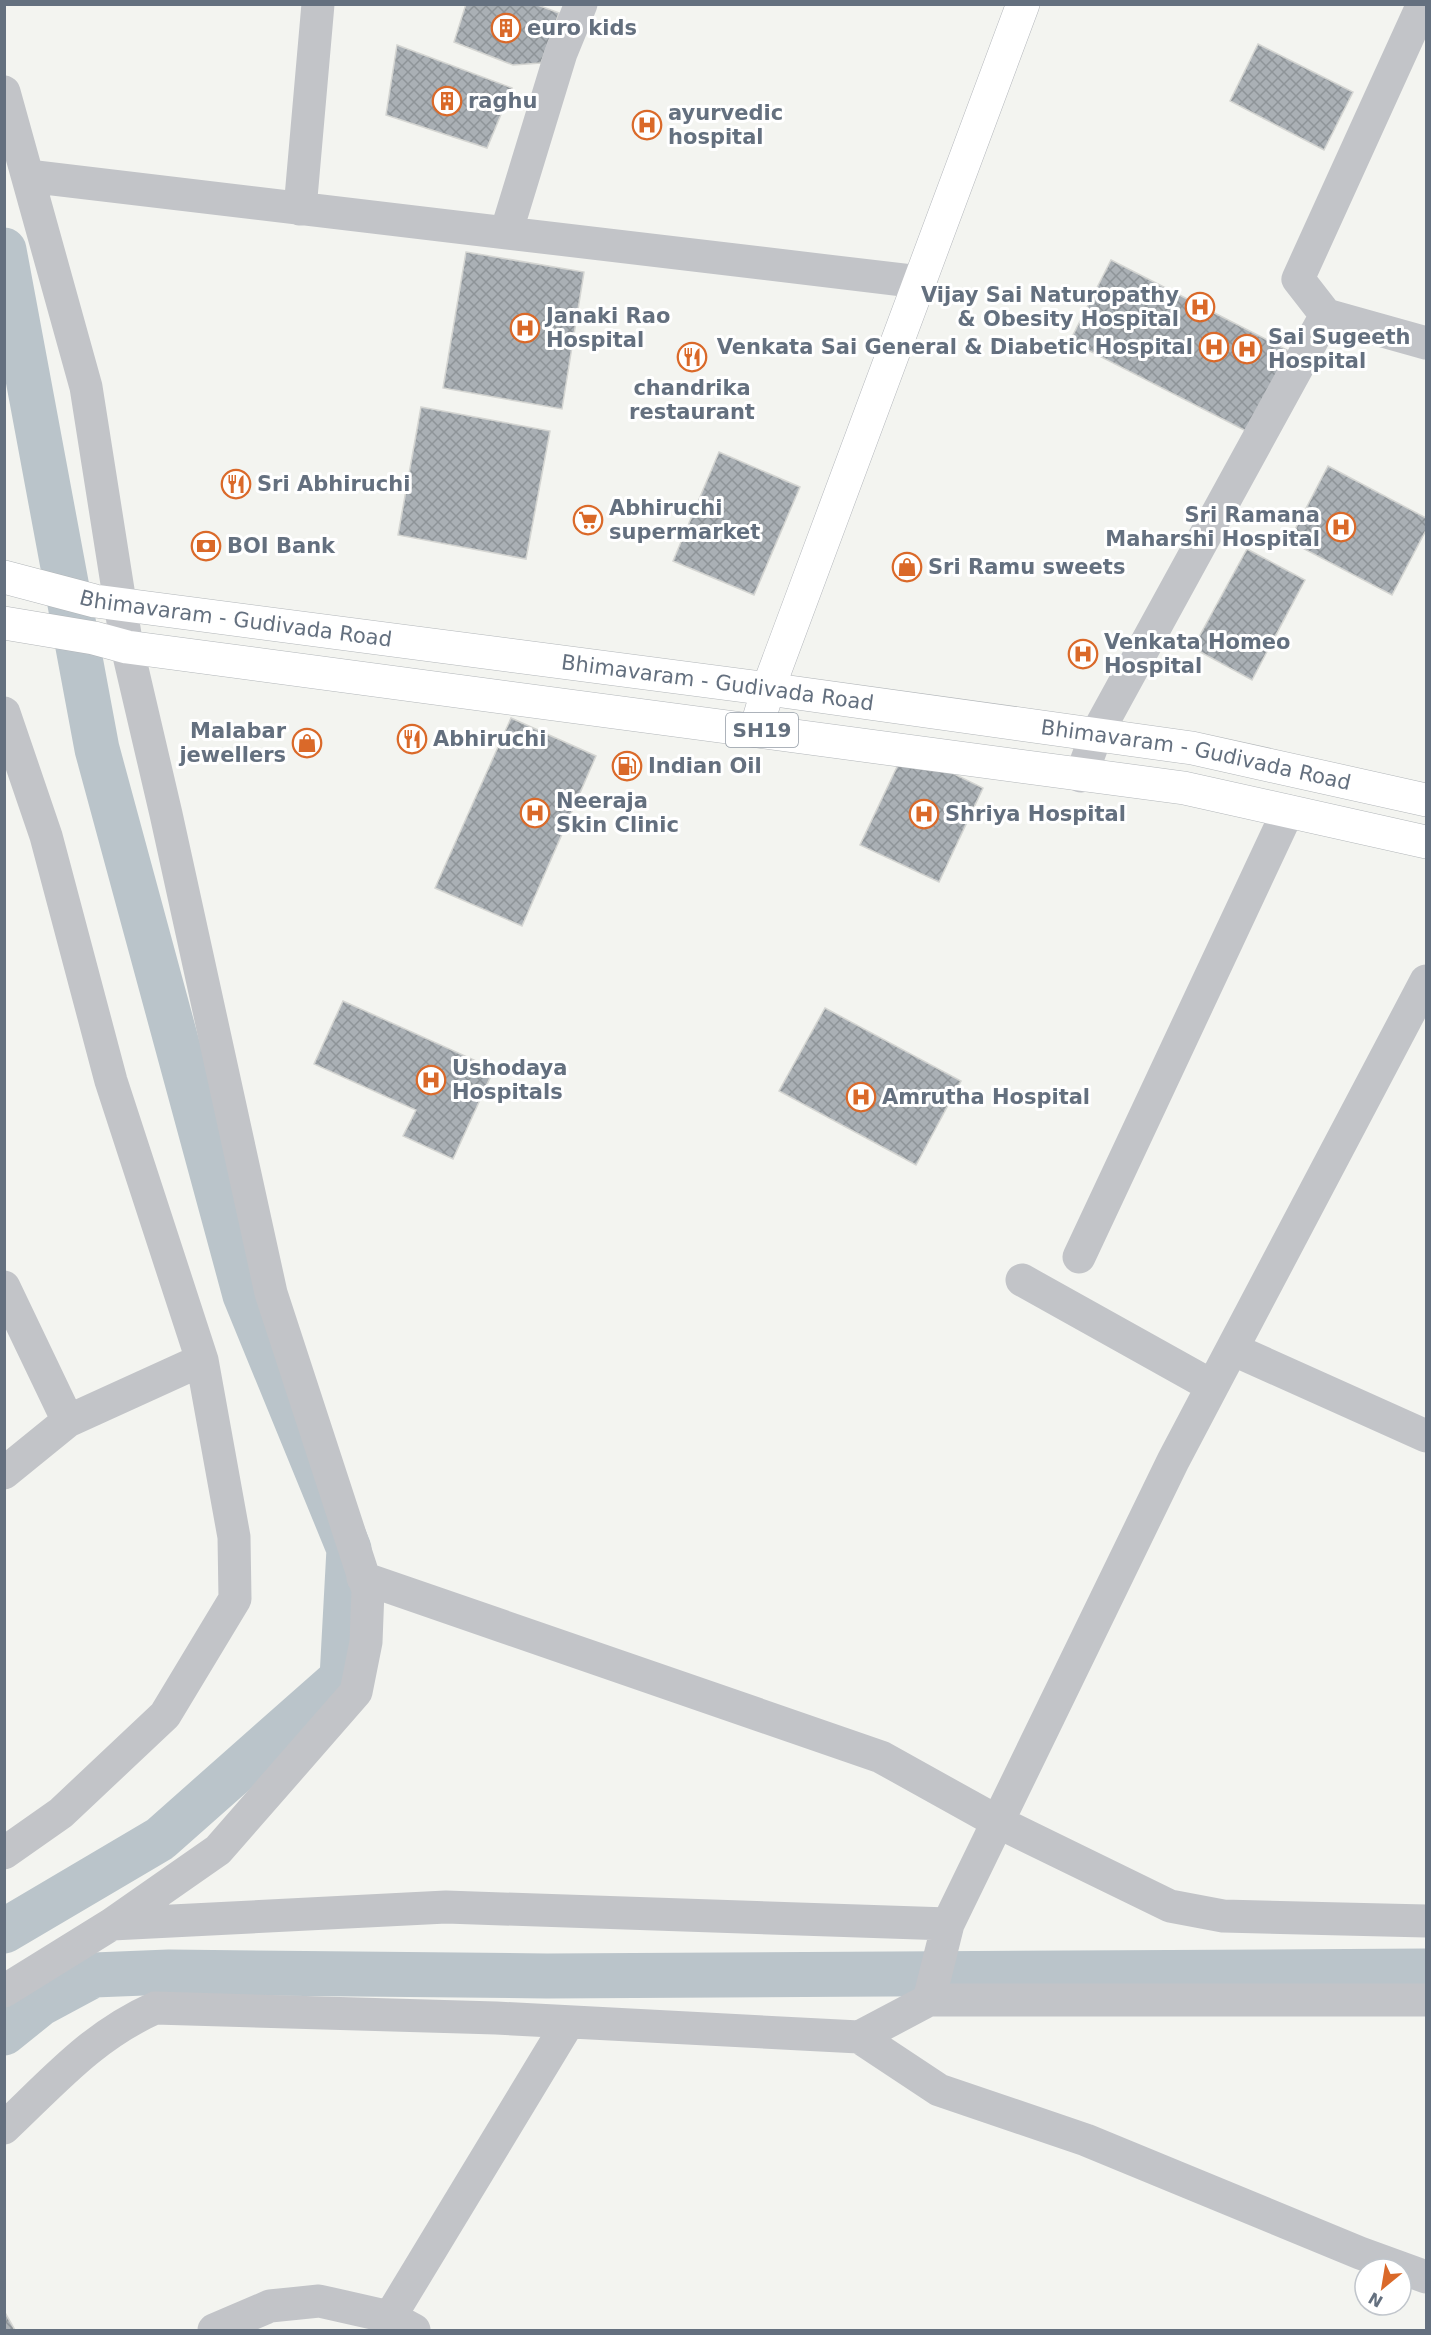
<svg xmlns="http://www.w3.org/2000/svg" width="1431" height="2335" viewBox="0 0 1431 2335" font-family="'DejaVu Sans',sans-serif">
	<defs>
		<pattern id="building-cross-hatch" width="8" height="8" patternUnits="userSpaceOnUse" patternTransform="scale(1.5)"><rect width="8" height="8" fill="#aab0b5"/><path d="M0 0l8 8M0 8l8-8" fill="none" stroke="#8e9498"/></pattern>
	</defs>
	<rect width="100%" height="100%" fill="#f3f4f0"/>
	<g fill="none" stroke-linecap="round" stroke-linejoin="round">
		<path stroke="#bac4ca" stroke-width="45" d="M4,250L97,749L245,1295L349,1549L342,1678L160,1839L4,1931
			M4,2033L40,2004L94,1975L169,1972L547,1976L1426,1971"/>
	</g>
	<path fill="url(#building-cross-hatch)" stroke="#d4d5d2" stroke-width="1.5" d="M466,4H535L559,13L541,63L513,65L454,42Z
		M1258,44L1353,92L1324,150L1230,101Z
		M397,45L512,88L487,148L386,115Z
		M466,252L584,272L562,409L443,388Z
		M1111,260L1289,351L1248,432L1070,341Z
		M421,407L550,431L526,559L398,535Z
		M719,452L800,487L754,595L673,561Z
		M1328,466L1426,518V530L1392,595L1289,541Z
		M1247,549L1305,580L1252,680L1193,648Z
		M511,718L596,756L522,926L435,888Z
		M905,750L983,788L939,882L860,845Z
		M343,1001L494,1069L453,1159L403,1136L416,1110L314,1064Z
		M825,1008L961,1081L916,1165L779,1091Z
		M4,2311L15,2330H4Z"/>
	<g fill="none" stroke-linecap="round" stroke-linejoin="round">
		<g stroke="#b4b7bc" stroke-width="34">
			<path id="secondary" d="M756,729L768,689L1023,4"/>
		</g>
		<g stroke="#b2b6b9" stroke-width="34">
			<g id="primary">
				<path id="s1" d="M4,577L95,601L768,689L1192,748L1426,800"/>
				<path d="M4,623L94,638L127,647L1184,788L1426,842"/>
			</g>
		</g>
		<path stroke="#c2c4c8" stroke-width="33" d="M4,92L86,387L127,647L166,814L271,1293L368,1590L366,1642L356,1692L218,1850L112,1924L4,1991
			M28,176L920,282
			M300,209L318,4
			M506,233L561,53L581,4
			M1326,315L1426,343
			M4,713L46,836L111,1081L202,1360L234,1537L235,1599L165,1715L61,1813L4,1853
			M1081,776L1096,735L1326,315L1298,279L1423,4
			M1079,1257L1288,811
			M1022,1280L1212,1386
			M4,1287L68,1421L4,1473
			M1232,1349L1426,1436
			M68,1421L202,1360
			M363,1578L881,1757L998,1822L1170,1906L1223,1916L1426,1921
			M112,1924L446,1907L948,1924
			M929,2000L948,1924L1173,1461L1426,981
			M859,2037L939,2090L1086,2140L1360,2253L1426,2277
			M4,2128C53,2082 92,2036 155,2008L496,2018L859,2037L929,2000H1426
			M390,2317L568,2023
			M214,2330L270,2306L319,2301L390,2317L414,2330"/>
		<use href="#secondary" stroke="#fff" stroke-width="33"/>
		<use href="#primary" stroke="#fff" stroke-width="33"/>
	</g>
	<defs>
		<g id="building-ring" transform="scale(1.5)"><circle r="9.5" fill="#fff" stroke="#da6929" stroke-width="1.5"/><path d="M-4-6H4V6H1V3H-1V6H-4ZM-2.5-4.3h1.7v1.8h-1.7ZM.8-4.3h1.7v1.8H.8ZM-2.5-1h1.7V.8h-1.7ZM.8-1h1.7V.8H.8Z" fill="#da6929"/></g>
		<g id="hospital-ring" transform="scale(1.5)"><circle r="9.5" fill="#fff" stroke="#da6929" stroke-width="1.5"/><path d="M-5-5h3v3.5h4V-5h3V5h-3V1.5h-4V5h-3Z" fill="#da6929"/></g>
		<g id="restaurant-ring" transform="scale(1.5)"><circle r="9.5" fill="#fff" stroke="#da6929" stroke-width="1.5"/><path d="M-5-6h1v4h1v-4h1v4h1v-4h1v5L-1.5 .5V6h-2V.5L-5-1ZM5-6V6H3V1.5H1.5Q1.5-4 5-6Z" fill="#da6929"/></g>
		<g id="supermarket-ring" transform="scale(1.5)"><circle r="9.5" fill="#fff" stroke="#da6929" stroke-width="1.5"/><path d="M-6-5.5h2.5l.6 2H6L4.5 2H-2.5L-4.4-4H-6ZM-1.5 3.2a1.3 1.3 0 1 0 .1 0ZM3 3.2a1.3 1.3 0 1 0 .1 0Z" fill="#da6929"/></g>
		<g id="bank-ring" transform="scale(1.5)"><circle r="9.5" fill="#fff" stroke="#da6929" stroke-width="1.5"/><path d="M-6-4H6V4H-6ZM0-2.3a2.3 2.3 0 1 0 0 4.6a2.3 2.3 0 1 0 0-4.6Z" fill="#da6929"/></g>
		<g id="shop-ring" transform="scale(1.5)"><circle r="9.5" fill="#fff" stroke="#da6929" stroke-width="1.5"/><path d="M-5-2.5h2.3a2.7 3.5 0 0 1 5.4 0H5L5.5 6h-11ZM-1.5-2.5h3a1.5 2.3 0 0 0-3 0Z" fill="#da6929"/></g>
		<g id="fuel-ring" transform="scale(1.5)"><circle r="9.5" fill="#fff" stroke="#da6929" stroke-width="1.5"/><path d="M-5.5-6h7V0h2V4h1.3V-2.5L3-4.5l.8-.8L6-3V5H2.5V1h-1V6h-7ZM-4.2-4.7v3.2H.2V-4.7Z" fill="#da6929"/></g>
	</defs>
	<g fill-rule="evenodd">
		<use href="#building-ring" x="506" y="28"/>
		<use href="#building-ring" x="447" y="101"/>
		<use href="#hospital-ring" x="647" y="125"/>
		<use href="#hospital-ring" x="1200" y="307"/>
		<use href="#hospital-ring" x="525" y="328"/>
		<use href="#hospital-ring" x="1214" y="347"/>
		<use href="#hospital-ring" x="1247" y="349"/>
		<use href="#restaurant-ring" x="692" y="357"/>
		<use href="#restaurant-ring" x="236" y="484"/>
		<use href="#supermarket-ring" x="588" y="520"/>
		<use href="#hospital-ring" x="1341" y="527"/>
		<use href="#bank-ring" x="206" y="546"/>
		<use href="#shop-ring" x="907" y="567"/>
		<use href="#hospital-ring" x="1083" y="654"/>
		<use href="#restaurant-ring" x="412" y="739"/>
		<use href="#shop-ring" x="307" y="743"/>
		<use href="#fuel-ring" x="627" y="766"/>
		<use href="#hospital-ring" x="535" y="813"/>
		<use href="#hospital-ring" x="924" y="814"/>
		<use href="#hospital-ring" x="431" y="1080"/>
		<use href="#hospital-ring" x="861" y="1097"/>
	</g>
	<g text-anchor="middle" stroke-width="6" stroke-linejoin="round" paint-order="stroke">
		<rect fill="#fff" stroke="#929ba5" stroke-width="1.5" x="726" y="713" width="72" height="34" rx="4.5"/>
		<g font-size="20" font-weight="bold" fill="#64707f">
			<text x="762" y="737">SH19</text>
		</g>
		<g font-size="21" font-weight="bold" fill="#64707f" stroke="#fff" text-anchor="start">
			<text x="527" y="35">euro kids</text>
			<text x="468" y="108">raghu</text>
			<text x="668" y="120">ayurvedic<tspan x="668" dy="24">hospital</tspan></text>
			<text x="1179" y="302" text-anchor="end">Vijay Sai Naturopathy<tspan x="1179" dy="24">&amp; Obesity Hospital</tspan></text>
			<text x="546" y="323">Janaki Rao<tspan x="546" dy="24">Hospital</tspan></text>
			<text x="1268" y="344">Sai Sugeeth<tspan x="1268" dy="24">Hospital</tspan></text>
			<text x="1193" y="354" text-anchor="end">Venkata Sai General &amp; Diabetic Hospital</text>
			<text x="692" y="395" text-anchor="middle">chandrika<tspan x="692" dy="24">restaurant</tspan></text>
			<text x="257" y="491">Sri Abhiruchi</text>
			<text x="609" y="515">Abhiruchi<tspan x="609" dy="24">supermarket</tspan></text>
			<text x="1320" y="522" text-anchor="end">Sri Ramana<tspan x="1320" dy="24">Maharshi Hospital</tspan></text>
			<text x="227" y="553">BOI Bank</text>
			<text x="928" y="574">Sri Ramu sweets</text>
			<text x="1104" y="649">Venkata Homeo<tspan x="1104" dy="24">Hospital</tspan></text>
			<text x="286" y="738" text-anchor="end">Malabar<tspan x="286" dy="24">jewellers</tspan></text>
			<text x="433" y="746">Abhiruchi</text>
			<text x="648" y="773">Indian Oil</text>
			<text x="556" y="808">Neeraja<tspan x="556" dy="24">Skin Clinic</tspan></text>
			<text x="945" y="821">Shriya Hospital</text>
			<text x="452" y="1075">Ushodaya<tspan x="452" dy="24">Hospitals</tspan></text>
			<text x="882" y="1104">Amrutha Hospital</text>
		</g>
		<g font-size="21" fill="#64707f" stroke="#fff">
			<text dy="7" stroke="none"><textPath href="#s1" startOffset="236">Bhimavaram - Gudivada Road</textPath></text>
			<text dy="7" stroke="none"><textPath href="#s1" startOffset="722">Bhimavaram - Gudivada Road</textPath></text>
			<text dy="7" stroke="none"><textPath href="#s1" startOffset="1206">Bhimavaram - Gudivada Road</textPath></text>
		</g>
	</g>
	<rect width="1431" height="2335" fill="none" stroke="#64707f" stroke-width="12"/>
	<g transform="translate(1383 2287) rotate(210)"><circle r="28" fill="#ffffff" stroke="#c1c6cc" stroke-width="1.5"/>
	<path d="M0-4.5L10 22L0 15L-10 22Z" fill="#da6929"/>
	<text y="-9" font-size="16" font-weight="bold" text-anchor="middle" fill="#64707f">N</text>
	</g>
</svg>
